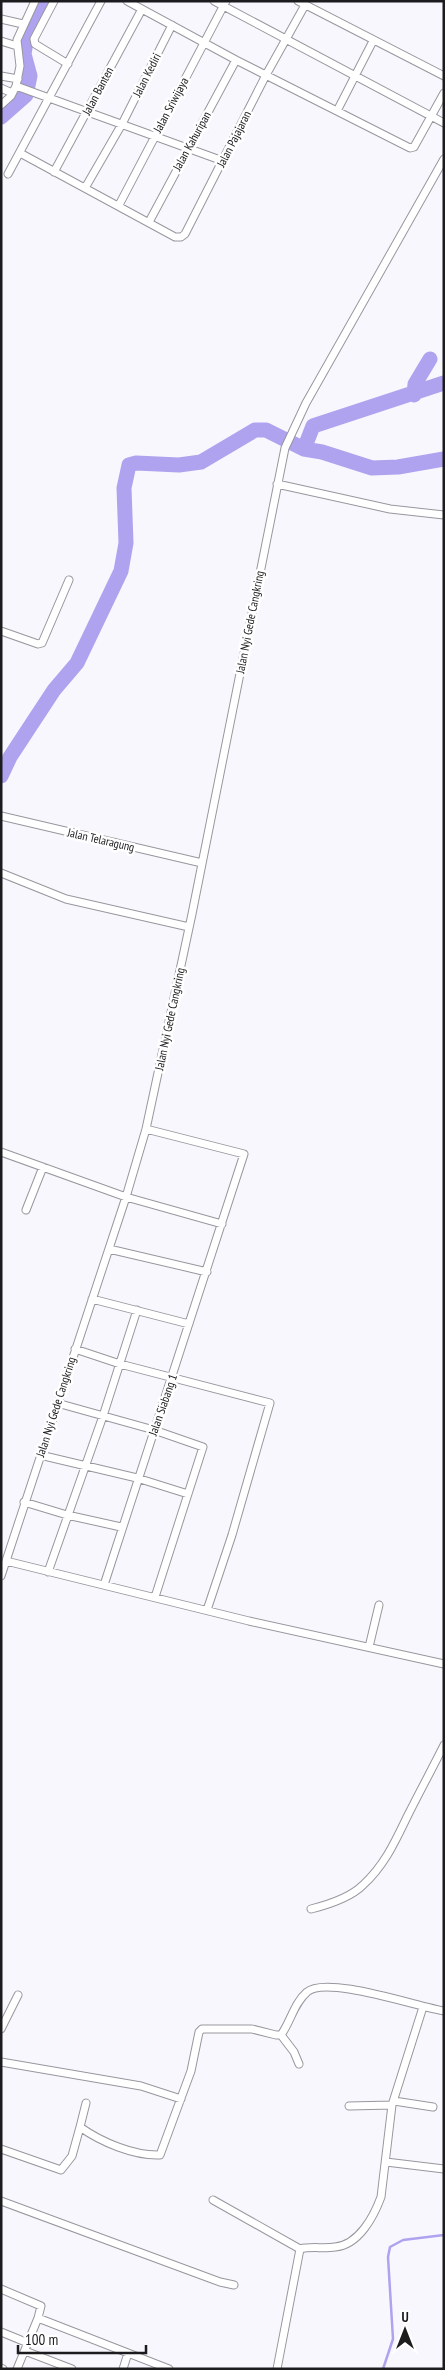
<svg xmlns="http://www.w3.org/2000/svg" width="445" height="2370" viewBox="0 0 445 2370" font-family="'PT Sans Narrow',sans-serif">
	<rect width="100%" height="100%" fill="#f8f7fe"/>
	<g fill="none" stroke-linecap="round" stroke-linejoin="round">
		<path stroke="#afa3ef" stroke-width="2.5" d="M383,2369L393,2339L388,2257L390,2247L403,2240L444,2235"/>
		<path stroke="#afa3ef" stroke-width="15" d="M1,117L26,95L30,76L24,54L27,35L45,1
			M414,395L415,384L430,359
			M304,449L313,426L444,383
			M1,776L10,757L54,690L77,663L121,571L126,543L124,488L129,465L136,463L179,465L201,462L255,430H266L304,449L322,452L372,468L398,467L444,459"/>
		<g stroke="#98979d" stroke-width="9">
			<path id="street" d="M54,1L34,39L35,44L68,64
				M127,1L236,60L410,148L414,147L444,93
				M214,1L444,123
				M298,1L444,76
				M1,19L23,24
				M1,41L17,46
				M1,76L18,79
				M16,86L223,161
				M1,88L12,93
				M1,105L11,96L16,86L20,66L17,40L35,1
				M337,111L373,41
				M20,153L175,237H181L185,234L266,75L305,5
				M54,172L142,9
				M8,174L101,1
				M85,188L122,124L172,25
				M119,205L226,1
				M149,222L236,60
				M277,484L390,509L444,515
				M1,631L38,644L42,643L69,580
				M1,816L202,863
				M1,873L66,899L189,927
				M1,1152L126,1197L222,1224
				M26,1210L43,1167
				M109,1249L207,1272
				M92,1299L189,1324
				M75,1349L120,1364L270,1403L232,1535L207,1610
				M57,1403L154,1430L203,1447L155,1597
				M40,1455L137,1478L188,1494
				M24,1502L67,1515L121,1527
				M6,1561L249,1621L444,1664
				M48,1572L103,1416L137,1310
				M1,1576L126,1197L146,1129L192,914L285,448L306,403L444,159
				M104,1585L244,1154L146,1129
				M369,1647L379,1605
				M311,1909C327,1905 351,1897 363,1885C384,1866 395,1842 407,1817C419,1793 432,1769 444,1745
				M1,2029L18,1995
				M281,2035L294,2052L299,2064
				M1,2062L141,2086L181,2099
				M394,2101L433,2107
				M86,2103L80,2127C101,2142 134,2156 160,2155L191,2071L199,2032L202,2029H252L276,2035H281C291,2021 294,2003 307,1992C326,1975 418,2007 444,2011
				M349,2106L392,2105
				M1,2149L61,2170L72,2156L80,2127
				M386,2162L444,2169
				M213,2200L300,2249
				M1,2201L220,2282L234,2285
				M1,2289L41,2306L38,2318L17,2369
				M38,2318L169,2369
				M1,2332L28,2343
				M25,2351L72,2369
				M1,2368L3,2369
				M123,2369L128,2353
				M277,2369L300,2249C311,2246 324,2249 335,2247C359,2245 374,2216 381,2197L392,2105L423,2007"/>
		</g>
		<use href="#street" stroke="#fff" stroke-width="7"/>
	</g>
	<g text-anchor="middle" stroke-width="5" stroke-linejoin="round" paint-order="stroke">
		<g font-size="12" fill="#1c1b1e" stroke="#fff">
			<text transform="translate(147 75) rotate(-63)" y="4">Jalan Kediri</text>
			<text transform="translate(98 91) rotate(-62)" y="4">Jalan Banten</text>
			<text transform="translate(171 105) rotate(-62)" y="4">Jalan Sriwijaya</text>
			<text transform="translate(234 139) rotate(-63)" y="4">Jalan Pajajaran</text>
			<text transform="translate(192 141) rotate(-61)" y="4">Jalan Kahuripan</text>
			<text transform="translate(250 622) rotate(-79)" y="4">Jalan Nyi Gede Cangkring</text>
			<text transform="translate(101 840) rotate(13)" y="4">Jalan Telaragung</text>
			<text transform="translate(170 1019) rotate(-78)" y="4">Jalan Nyi Gede Cangkring</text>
			<text transform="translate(163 1405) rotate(-71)" y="4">Jalan Siabang 1</text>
			<text transform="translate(56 1407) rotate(-72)" y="4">Jalan Nyi Gede Cangkring</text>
		</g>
	</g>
	<rect width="445" height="2370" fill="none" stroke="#1c1b1e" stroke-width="5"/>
	<g transform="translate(405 2330)" stroke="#ffffff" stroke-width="4" paint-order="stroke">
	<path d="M0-4L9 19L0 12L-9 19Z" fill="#1c1b1e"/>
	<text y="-8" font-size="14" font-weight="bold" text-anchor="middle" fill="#1c1b1e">U</text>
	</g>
	<path d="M18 2345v8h128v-8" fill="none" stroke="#1c1b1e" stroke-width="2.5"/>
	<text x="25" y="2345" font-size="15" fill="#1c1b1e" stroke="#ffffff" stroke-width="4" paint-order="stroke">100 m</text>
</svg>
